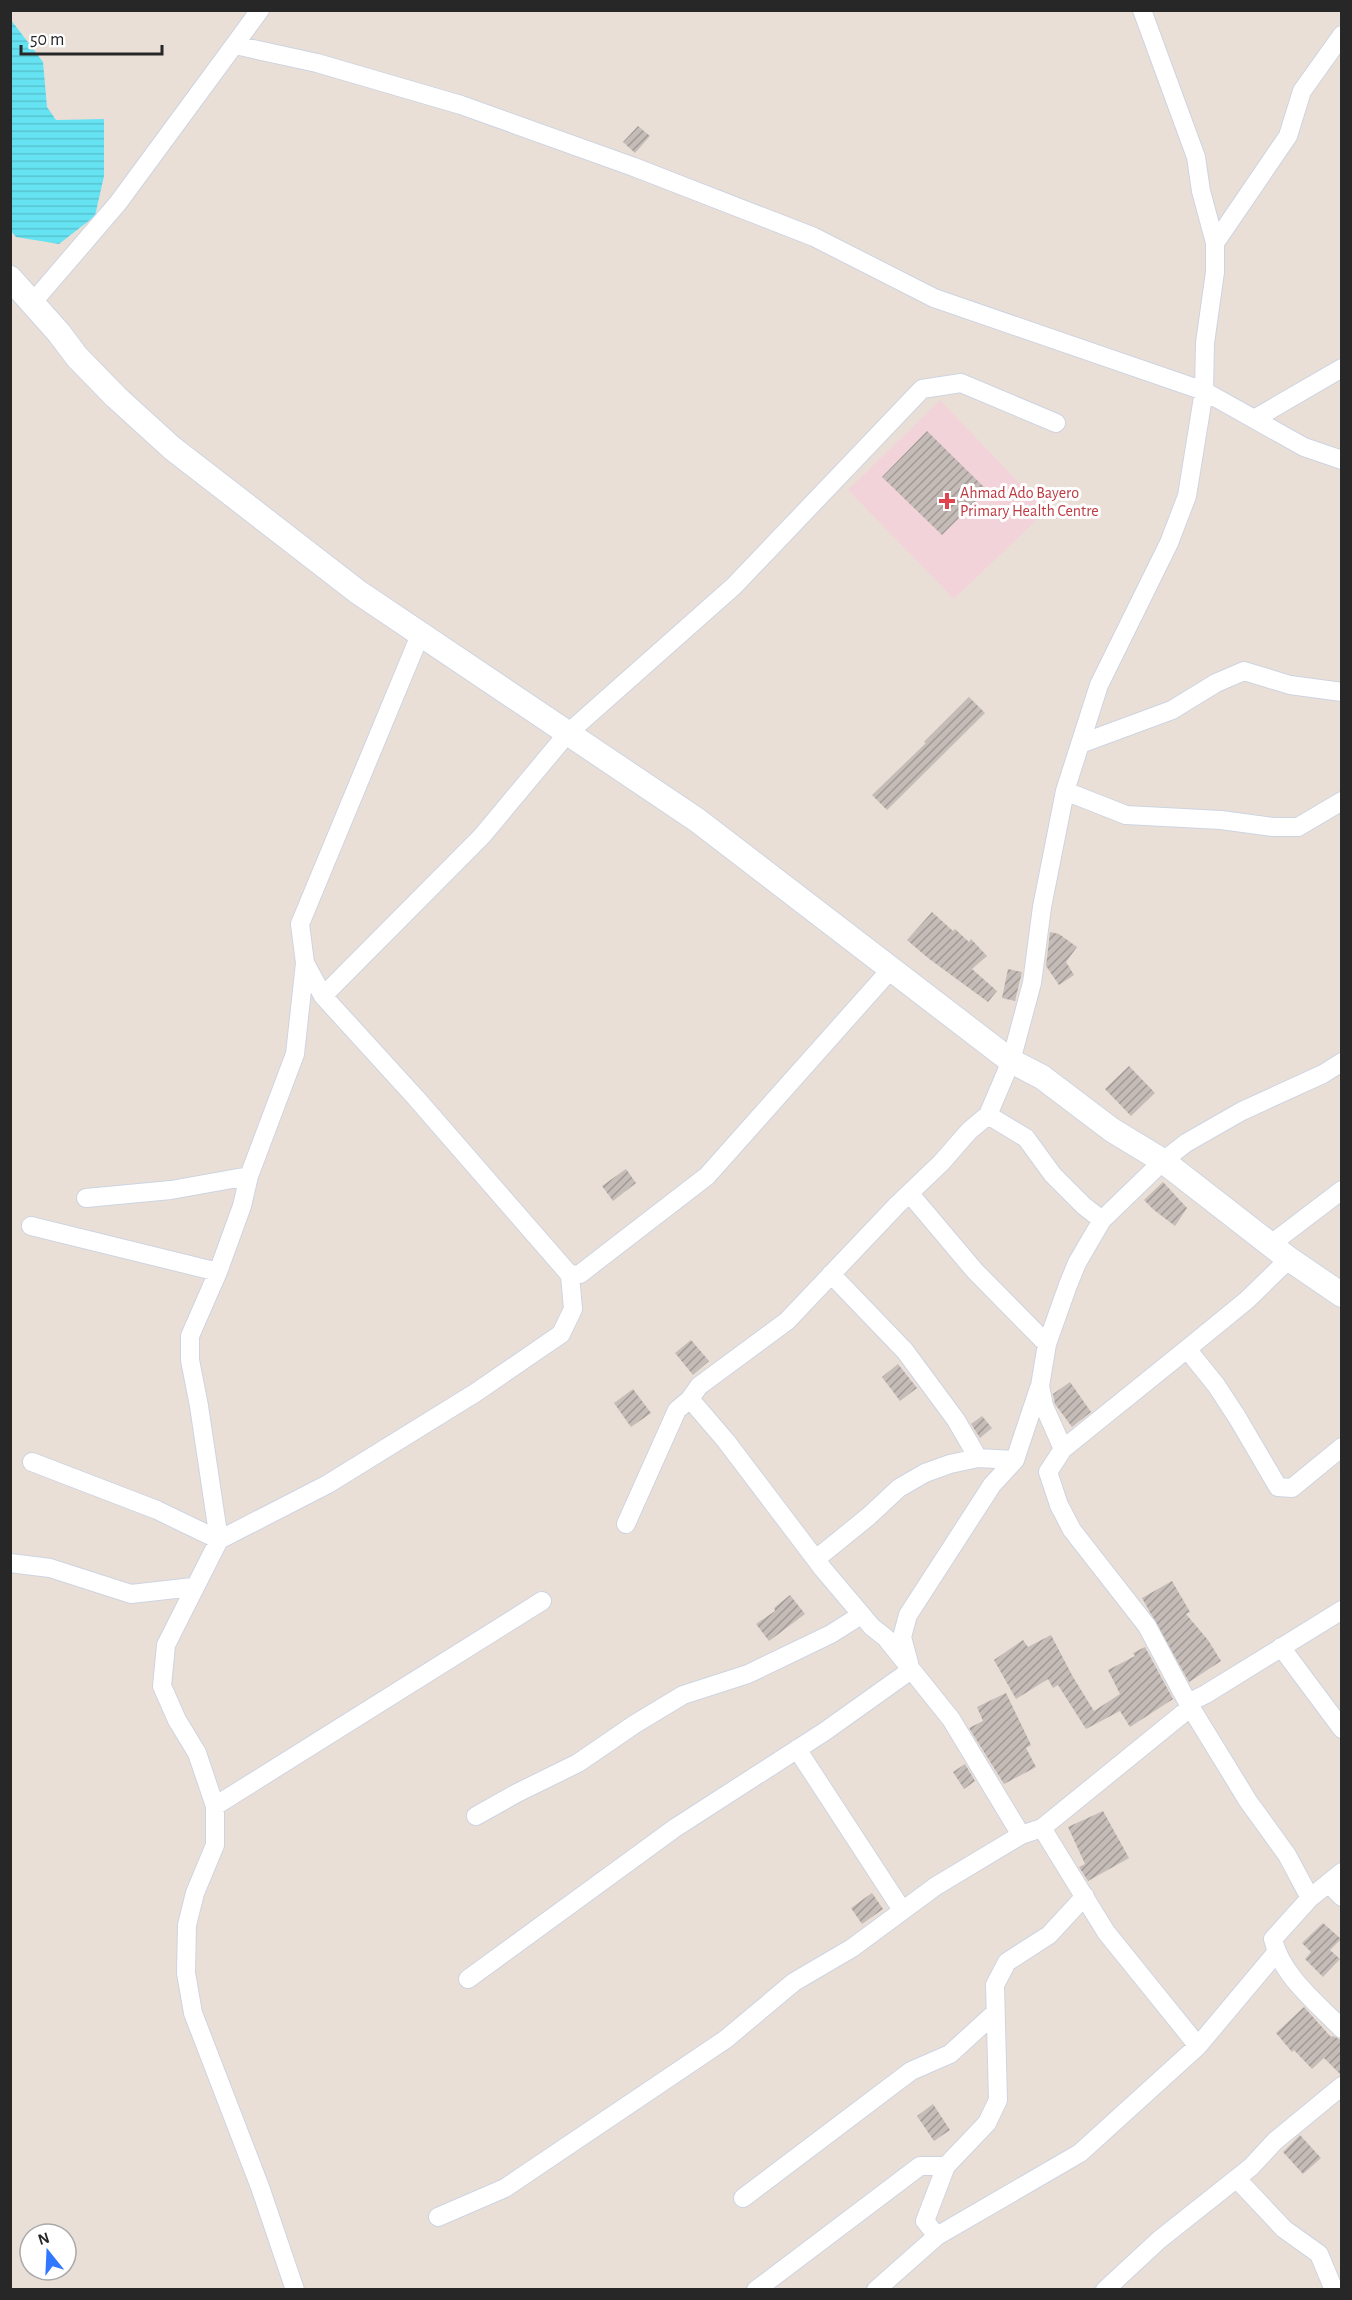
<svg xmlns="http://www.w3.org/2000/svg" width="1352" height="2300" viewBox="0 0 1352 2300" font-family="'Alegreya Sans',sans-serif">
	<defs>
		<pattern id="water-rules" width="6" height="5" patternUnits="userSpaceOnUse" patternTransform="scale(1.5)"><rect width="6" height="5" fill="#65e3f2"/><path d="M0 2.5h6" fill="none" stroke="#58c3d0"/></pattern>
		<pattern id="building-hatch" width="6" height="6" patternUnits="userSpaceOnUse" patternTransform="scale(1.5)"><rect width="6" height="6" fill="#c5bcb7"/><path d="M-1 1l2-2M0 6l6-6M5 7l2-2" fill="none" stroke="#a09995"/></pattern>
	</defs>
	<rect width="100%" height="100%" fill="#eadfd7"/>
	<path fill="#f2d3da" d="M940,400L1046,511L954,599L848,490Z"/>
	<path fill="url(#water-rules)" d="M11,20L43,62L47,107L56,120L104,119V176L95,216L59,244L16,237L11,231Z"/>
	<path fill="url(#building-hatch)" d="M638,126L650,136L635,153L623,142Z
		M927,431L987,490L942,535L882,477Z
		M969,697L985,713L887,810L872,795L926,743L924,742Z
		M932,912L953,931L955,929L969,942L971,939L987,956L972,969L997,991L988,1002L928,958L907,940Z
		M1050,932L1059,934L1077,947L1066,962L1074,975L1059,985L1046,966Z
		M1008,969L1022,972L1015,1001L1002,998Z
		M1129,1066L1155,1093L1131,1116L1105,1089Z
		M626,1169L636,1183L613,1201L602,1186Z
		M1163,1182L1187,1208L1175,1226L1154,1210L1144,1200Z
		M691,1340L709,1361L693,1375L675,1353Z
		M898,1364L917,1388L900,1401L882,1377Z
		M1070,1382L1091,1412L1072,1427L1055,1404L1053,1394Z
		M633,1389L651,1413L631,1427L614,1403Z
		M982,1416L992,1428L980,1438L971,1424Z
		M1172,1581L1190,1612L1186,1614L1208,1640L1221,1661L1189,1682L1142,1598Z
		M790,1595L805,1614L769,1641L756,1624L775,1611L774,1608Z
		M1051,1635L1073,1677L1094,1711L1120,1694L1108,1670L1135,1656L1133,1653L1145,1647L1173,1699L1130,1727L1120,1711L1086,1729L1058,1685L1053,1688L1048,1679L1016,1699L994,1660L1023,1640L1028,1647Z
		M1006,1693L1031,1745L1026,1748L1036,1767L1004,1784L969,1728L983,1721L977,1707Z
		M965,1764L975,1781L964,1789L953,1772Z
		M1103,1811L1129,1858L1088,1881L1079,1867L1085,1864L1068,1827Z
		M872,1893L883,1909L862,1924L851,1908Z
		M1323,1923L1341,1939L1330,1950L1340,1959L1323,1977L1305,1959L1311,1952L1302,1943Z
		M1304,2007L1331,2037L1333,2036L1341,2040V2075L1324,2058L1312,2069L1294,2050L1292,2052L1276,2033Z
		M933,2104L950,2130L934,2141L917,2116Z
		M1300,2135L1321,2158L1303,2174L1283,2152Z"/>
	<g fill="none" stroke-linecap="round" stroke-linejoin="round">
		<g stroke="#cdd4e1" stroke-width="20">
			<path id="minor" d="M235,45L317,63L461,105L634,167L814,237L934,298L1204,391L1304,447L1342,460
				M1215,243L1288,136L1302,91L1342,35
				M33,302L118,203L260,10
				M1254,419L1342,368
				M420,635L300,924L305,963L323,996L416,1098L570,1275L580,1274L707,1176L892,968
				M1080,744L1172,710L1216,683L1244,671L1290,685L1342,692
				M1065,791L1126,815L1221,820L1273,827H1298L1342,801
				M323,996L482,836L567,734L734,586L922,389L961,383L1056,423
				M988,1115L1026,1138L1053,1175L1084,1206L1102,1220
				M910,1194L975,1271L1047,1344
				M86,1198L171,1190L249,1176
				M31,1226L218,1272
				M1271,1244L1342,1190
				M1289,1259L1247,1300L1187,1349L1216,1385L1237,1417L1278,1487L1292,1488L1342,1447
				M831,1274L905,1351L956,1420L978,1458
				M690,1399L726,1441L823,1569L872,1627L886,1638L951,1719L1021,1835L1042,1828L1191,1707
				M1063,1449L1187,1349
				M32,1462L157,1510L219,1540L328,1484L475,1393L561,1334L573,1309L570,1275
				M626,1524L677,1410L690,1399L699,1386L787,1321L897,1205L941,1163L969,1131L988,1115L1011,1061L1032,983L1042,907L1065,791L1099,685L1169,543L1187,496L1204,391L1205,343L1215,272V243L1201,191L1196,157L1142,10
				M816,1559L869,1516L899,1488L925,1473L950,1464L978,1458L1015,1460
				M10,1563L50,1568L131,1594L193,1587
				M1281,1647L1342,1729
				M909,1663L902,1637L908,1615L992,1485L1015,1460L1039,1388
				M1188,1703L1206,1694L1342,1610
				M797,1749L902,1910
				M215,1806L542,1601
				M476,1816L517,1793L578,1763L635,1724L683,1695L748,1674L831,1634L861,1615
				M1042,1828L1106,1932L1198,2046L1276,1953
				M1342,1872L1310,1898L1273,1939C1281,1975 1317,2003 1342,2029
				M1328,1883L1342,1897
				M1310,1898L1287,1855L1248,1801L1188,1703L1147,1626L1072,1530L1059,1505L1048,1472L1063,1449L1044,1406L1040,1386L1047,1344L1068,1285L1077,1263L1102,1220L1163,1161L1186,1143L1242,1111L1323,1074L1342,1062
				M468,1979L675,1828L824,1732L911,1670
				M1237,2179L1284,2229L1319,2254L1334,2290
				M743,2198L911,2071L950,2054L995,2013
				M438,2217L505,2188L726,2039L794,1982L852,1948L936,1886L1021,1835
				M937,2236L925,2221L946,2166L987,2123L998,2100L995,1985L1007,1962L1049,1935L1085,1896
				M295,2290L260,2187L193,2013L186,1973L187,1925L195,1893L215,1845V1806L197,1753L177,1720L162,1686L166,1645L219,1540L199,1406L190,1360V1336L218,1272L242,1206L249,1176L295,1054L305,963
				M756,2290L920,2166H946
				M876,2290L937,2236L1080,2153L1198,2046
				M1105,2290L1159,2240L1251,2167L1275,2141L1342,2086"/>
		</g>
		<g stroke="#cdd4e1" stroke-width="26">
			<path id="tertiary" d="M10,278L59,333L77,357L116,397L172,448L358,592L697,820L1011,1061L1042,1077L1112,1130L1163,1161L1289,1259L1342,1295"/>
		</g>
		<use href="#minor" stroke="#fff" stroke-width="18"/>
		<use href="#tertiary" stroke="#fff" stroke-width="24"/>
	</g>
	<path fill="#e0444e" stroke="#fff" stroke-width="2" d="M944 492h6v6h6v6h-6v6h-6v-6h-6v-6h6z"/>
	<g text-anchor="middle" stroke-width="6" stroke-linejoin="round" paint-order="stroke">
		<g font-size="16" fill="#be3a42" stroke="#fff" text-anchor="start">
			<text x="960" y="498">Ahmad Ado Bayero<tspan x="960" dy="18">Primary Health Centre</tspan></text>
		</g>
	</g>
	<rect width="1352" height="2300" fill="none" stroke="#272727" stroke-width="24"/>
	<g transform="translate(48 2252) rotate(342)"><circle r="28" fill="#ffffff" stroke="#a9a9a9" stroke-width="1.5"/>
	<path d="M0-4.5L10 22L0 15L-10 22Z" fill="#3078ff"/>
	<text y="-9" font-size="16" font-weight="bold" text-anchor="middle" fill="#272727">N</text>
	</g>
	<path d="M21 45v9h141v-9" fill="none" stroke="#272727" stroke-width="3"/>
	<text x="30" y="45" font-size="18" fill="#272727" stroke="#ffffff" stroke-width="4.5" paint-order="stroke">50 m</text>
</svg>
